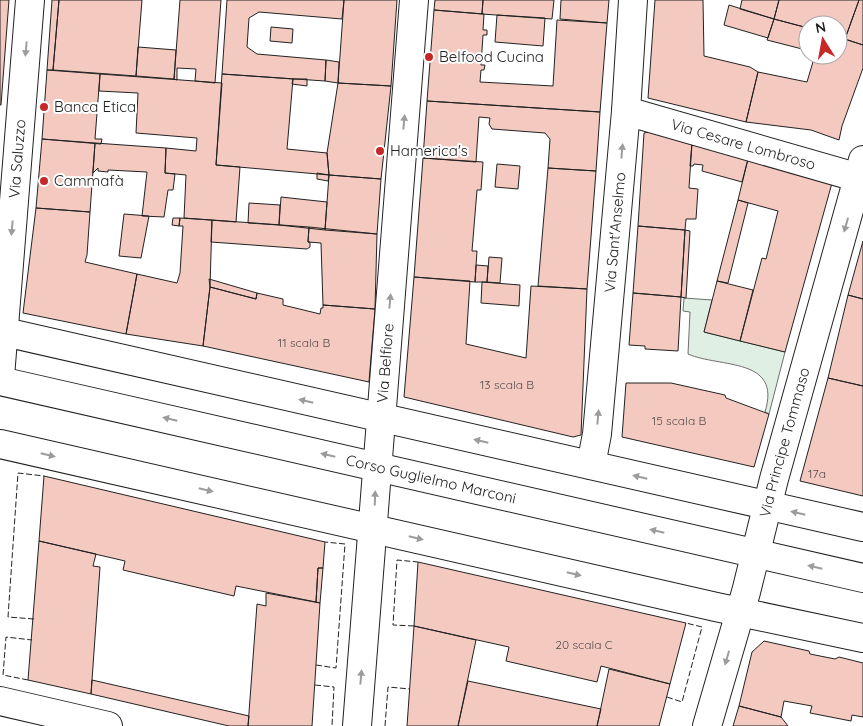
<svg xmlns="http://www.w3.org/2000/svg" width="863" height="726" viewBox="0 0 863 726" font-family="Quicksand,sans-serif">
	<rect width="100%" height="100%" fill="#fff"/>
	<path fill="#e0efe3" stroke="#6f6f6f" d="M684,298L712,300L704,332L785,352L769,414L765,412C782,357 720,368 688,354L690,312L683,311Z"/>
	<path fill="#f3c9c0" stroke="#222" d="M0,0H9L1,105H0Z
		M52,0H59L53,70H47Z
		M59,0H142L136,76L53,70Z
		M180,0H221L215,83L195,81L196,69L177,68V80L174,79Z
		M227,0H344L342,19L259,12L249,18L247,47L257,54L326,60L325,81L222,74Z
		M344,0H397L391,86L338,83Z
		M435,0H483L482,14L434,10Z
		M483,0H554L552,19L482,14Z
		M561,0H609L607,23L560,19Z
		M655,0H703L704,56L750,67L758,72L746,122L648,98Z
		M742,0H779L774,19L740,9Z
		M779,0H859L845,39L838,37V25H808V28L774,19Z
		M859,0H863V45L845,39Z
		M729,5L774,19L768,38L724,25Z
		M434,10L484,14L483,30H487V35H483L481,65H485L484,70H481L480,82L553,86L557,20L607,23L600,112L427,101Z
		M497,15L545,18L543,46L495,42Z
		M774,19L808,28L806,50L767,40Z
		M271,27L293,29L292,43L270,41Z
		M838,37L863,45V68L842,126L839,140L811,130L746,122L758,72L807,82L815,55H838Z
		M138,47L176,50L174,79L136,76Z
		M326,60L339,62L338,83L325,81Z
		M47,70L100,74L95,139H102L101,144L42,139Z
		M100,74L222,83L216,165L240,167L236,222L184,218L186,175L165,173L166,148L196,151L197,138L136,133L138,93L99,91Z
		M222,74L293,79L287,149L327,153L329,175L216,165Z
		M293,79H307V86L292,84Z
		M338,83L391,86L381,179L329,175L327,153Z
		M427,101L600,112L596,171L548,168L550,139L545,133L492,129L489,124L490,118L479,117L476,162L423,158Z
		M649,132L692,143L689,188L698,189L696,219H686L685,230L638,226L644,133Z
		M42,139L95,143L90,212L36,208Z
		M95,143L166,148L165,173L175,174L173,190H168L164,217L142,216L147,172L108,170V172L98,171V168L93,173Z
		M692,143L748,159L742,182L702,171L703,165L694,164L693,166H690Z
		M423,158L483,162L481,190H477L472,251H477L475,282L414,277Z
		M748,159L832,183L785,352L740,341L762,258L766,259L778,211L738,200Z
		M497,164L520,166L518,189L495,187Z
		M548,168L596,171L587,289L538,286Z
		M317,173L329,175L328,181L317,179Z
		M329,175L381,179L377,234L325,230Z
		M281,197L327,202L325,230L279,225Z
		M738,200L748,203L728,283L717,281Z
		M249,203L280,205L279,225L248,223Z
		M36,208L90,212L87,255L85,262L137,274L126,334L23,313Z
		M124,214L149,216L141,258L119,256Z
		M173,218H180L179,226L172,225Z
		M180,218L212,220L210,287L203,346L126,334L137,274L177,283L180,273L183,226H179Z
		M212,220L309,227L308,242H310V247L307,249L211,242Z
		M638,226L685,230L681,297L633,293Z
		M309,227L377,234L375,309L323,305L321,243L308,242Z
		M685,230L690,231L686,298L681,297Z
		M863,241V299L848,295Z
		M489,257L502,258L500,283L487,282Z
		M476,265L488,266L487,282H475Z
		M414,277L470,281L466,344L526,358L531,286L587,289L581,435L573,437L404,397Z
		M209,279L257,293L256,299L210,287Z
		M717,281L753,290L740,341L704,332Z
		M482,282L520,285L519,306L481,303Z
		M210,287L256,299L257,293L283,299V305L320,314L321,308H323V305L375,309L369,382L203,346Z
		M633,293L681,297L678,351L645,349V346L629,345Z
		M848,295L863,299V386L828,378Z
		M828,378L863,386V496L800,481Z
		M626,383H671L725,395L726,398L769,414L754,467L622,437Z
		M44,476L325,542L323,568H318L316,602L236,586L234,596L123,570L125,561L39,541Z
		M39,541L96,554L93,566L100,567L91,694L28,680Z
		M418,562L686,623L670,684L601,666L597,682L506,661L509,647L414,626Z
		M318,568H323L320,603L316,602Z
		M266,593L320,603L312,726H248L257,604L266,606Z
		M414,626L476,640L458,726H407Z
		M764,641L809,651L810,654L835,659L839,657L863,663V717L852,715L851,721L810,713L812,706L784,701L781,717L739,706L752,652Z
		M609,669L670,684L659,726H597Z
		M92,680L249,716L248,726H229L91,694Z
		M468,681L601,709L597,726H458Z
		M739,706L781,717L788,726H733Z"/>
	<g fill="none" stroke-linecap="round" stroke-linejoin="round">
		<g stroke="#222" stroke-width="30">
			<g id="minor">
				<path id="s1" d="M626,111L863,179"/>
				<path d="M0,331L863,527"/>
				<path id="s2" d="M0,377L30,0"/>
				<path id="s3" d="M0,381L863,578"/>
				<path d="M0,444L716,607L863,638"/>
				<path id="s4" d="M591,465L597,434L626,111L633,0"/>
				<path d="M0,701L108,726"/>
				<path id="s5" d="M357,726L414,0"/>
				<path id="s6" d="M707,726L746,592L774,479L863,160"/>
			</g>
		</g>
		<use href="#minor" stroke="#fff" stroke-width="28"/>
		<path stroke="#222" stroke-width="1" stroke-dasharray="6 2.5" stroke-linecap="butt" d="M34,619L8,617L18,473L44,476
			M414,626L393,625L397,560L418,562
			M316,665L336,668L345,544L325,542
			M28,680L3,675L6,637L32,640
			M315,685L334,687L332,726
			M667,697L682,702L702,627L686,623
			M385,726L388,687L410,689"/>
	</g>
	<defs><path id="oneway-solid" d="M-6-.8H1V-3.2L6.5 0L1 3.2V.8H-6Z" transform="scale(1.25)"/></defs>
	<g fill="#9c9c9c">
		<use href="#oneway-solid" transform="translate(26 49) rotate(95)"/>
		<use href="#oneway-solid" transform="translate(404 122) rotate(-85)"/>
		<use href="#oneway-solid" transform="translate(622 151) rotate(-85)"/>
		<use href="#oneway-solid" transform="translate(846 225) rotate(106)"/>
		<use href="#oneway-solid" transform="translate(12 228) rotate(95)"/>
		<use href="#oneway-solid" transform="translate(390 301) rotate(-85)"/>
		<use href="#oneway-solid" transform="translate(306 401) rotate(-167)"/>
		<use href="#oneway-solid" transform="translate(598 417) rotate(-85)"/>
		<use href="#oneway-solid" transform="translate(170 419) rotate(-167)"/>
		<use href="#oneway-solid" transform="translate(481 441) rotate(-167)"/>
		<use href="#oneway-solid" transform="translate(48 455) rotate(13)"/>
		<use href="#oneway-solid" transform="translate(328 455) rotate(-167)"/>
		<use href="#oneway-solid" transform="translate(640 477) rotate(-167)"/>
		<use href="#oneway-solid" transform="translate(206 490) rotate(13)"/>
		<use href="#oneway-solid" transform="translate(375 498) rotate(-88)"/>
		<use href="#oneway-solid" transform="translate(798 513) rotate(-167)"/>
		<use href="#oneway-solid" transform="translate(657 531) rotate(-167)"/>
		<use href="#oneway-solid" transform="translate(416 538) rotate(13)"/>
		<use href="#oneway-solid" transform="translate(815 567) rotate(-167)"/>
		<use href="#oneway-solid" transform="translate(574 574) rotate(13)"/>
		<use href="#oneway-solid" transform="translate(727 658) rotate(106)"/>
		<use href="#oneway-solid" transform="translate(361 677) rotate(-85)"/>
	</g>
	<g fill="#c62828" stroke="#fff" stroke-width="2">
		<circle cx="429" cy="57" r="5"/>
		<circle cx="44" cy="107" r="5"/>
		<circle cx="380" cy="151" r="5"/>
		<circle cx="44" cy="181" r="5"/>
	</g>
	<g text-anchor="middle" stroke-width="4" stroke-linejoin="round" paint-order="stroke">
		<g font-size="12" fill="#564c4a">
			<text x="304" y="347">11 scala B</text>
			<text x="507" y="389">13 scala B</text>
			<text x="679" y="425">15 scala B</text>
			<text x="817" y="478">17a</text>
			<text x="584" y="649">20 scala C</text>
		</g>
		<g font-size="15" fill="#222" stroke="#fff" text-anchor="start">
			<text x="439" y="62">Belfood Cucina</text>
			<text x="54" y="112">Banca Etica</text>
			<text x="390" y="156">Hamerica's</text>
			<text x="54" y="186">Cammafà</text>
		</g>
		<g font-size="15" fill="#222" stroke="#fff">
			<text dy="5" stroke="none"><textPath href="#s1" startOffset="122">Via Cesare Lombroso</textPath></text>
			<text dy="5" stroke="none"><textPath href="#s2" startOffset="219">Via Saluzzo</textPath></text>
			<text dy="5" stroke="none"><textPath href="#s4" startOffset="234">Via Sant'Anselmo</textPath></text>
			<text dy="5" stroke="none"><textPath href="#s5" startOffset="364">Via Belfiore</textPath></text>
			<text dy="5" stroke="none"><textPath href="#s6" startOffset="294">Via Principe Tommaso</textPath></text>
			<text dy="5" stroke="none"><textPath href="#s3" startOffset="442">Corso Guglielmo Marconi</textPath></text>
		</g>
	</g>
	<g transform="translate(823 40) rotate(349)"><circle r="24" fill="#ffffff" stroke="#a7a7a7"/>
	<path d="M0-4L9 19L0 12L-9 19Z" fill="#c62828"/>
	<text y="-8" font-size="14" font-weight="bold" text-anchor="middle" fill="#222222">N</text>
	</g>
</svg>
